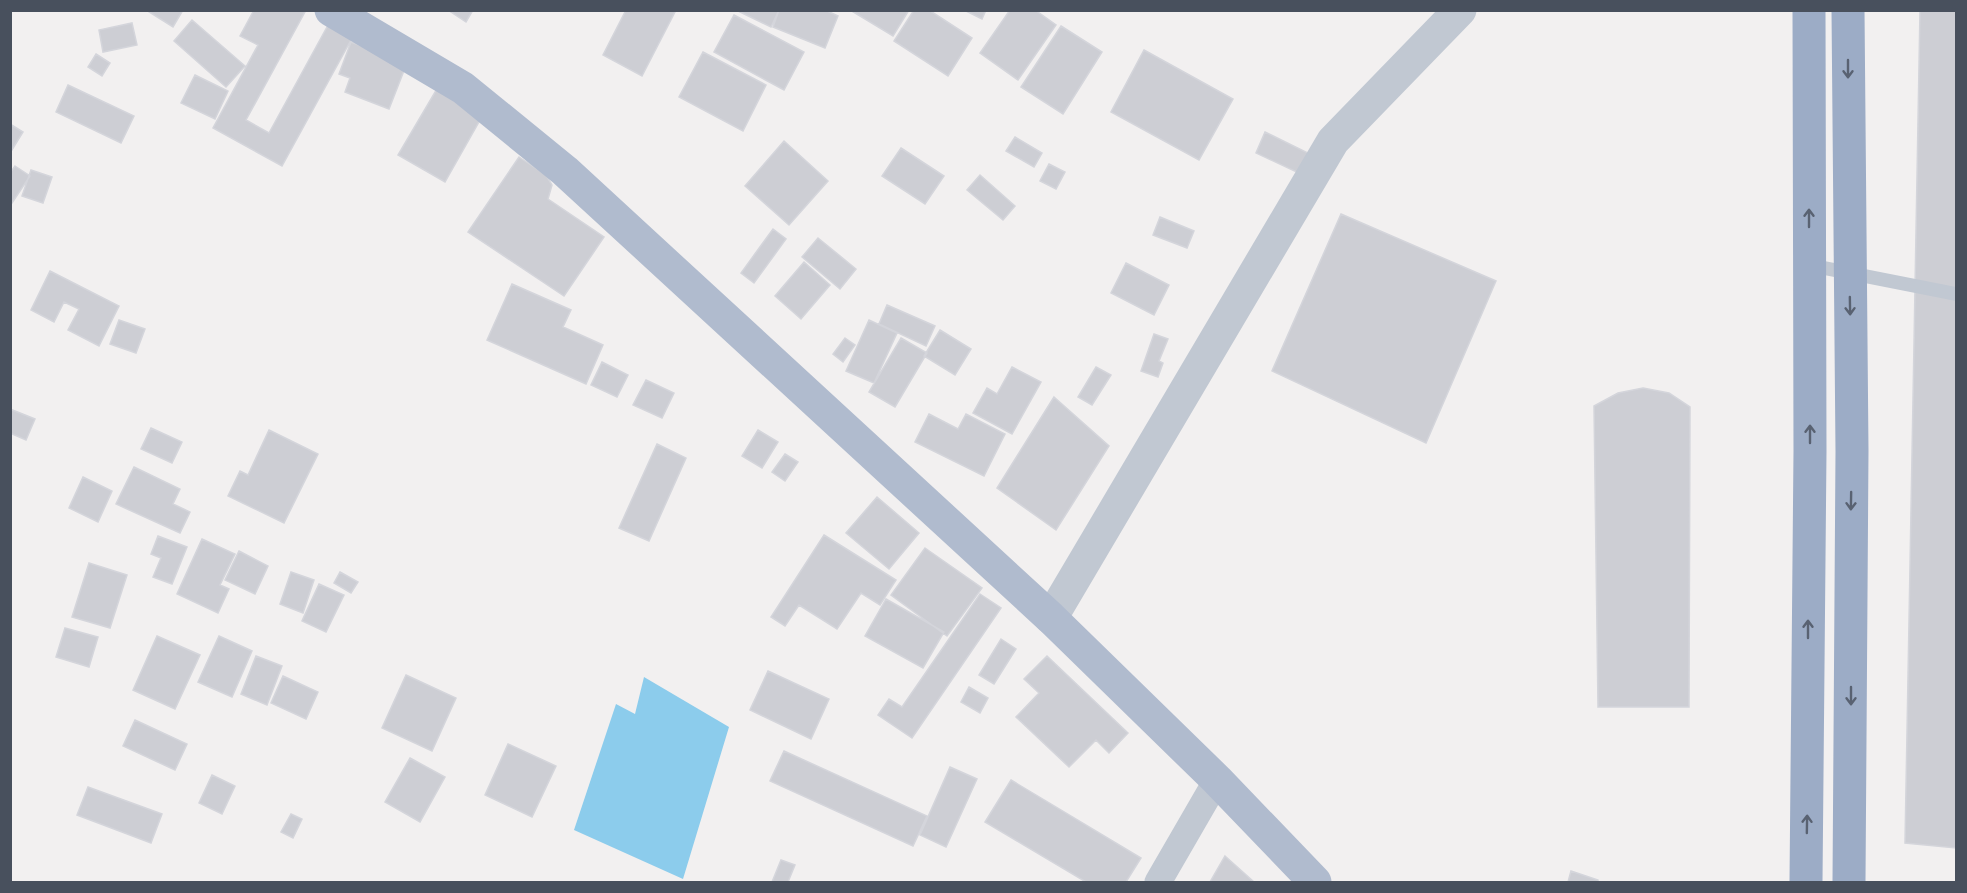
<svg xmlns="http://www.w3.org/2000/svg" width="1967" height="893" viewBox="0 0 1967 893" font-family="Lato,sans-serif">
	<rect width="100%" height="100%" fill="#f2f0f0"/>
	<path fill="#8cccec" d="M644,677L729,727L683,879L574,830L616,704L635,714Z"/>
	<path fill="#cdced4" stroke="#d4d5db" stroke-width="1.5" d="M146,10H183L173,27Z
		M254,10H306L246,120L269,133L333,16L357,29L282,166L213,128L258,45L240,36Z
		M448,10H473L466,22Z
		M626,10H676L642,76L603,55Z
		M736,10H779L771,27Z
		M779,10H825L838,16L825,48L773,27Z
		M850,10H909L893,36Z
		M914,10H929L972,38L948,76L894,41Z
		M964,10H986L982,19Z
		M1010,10H1035L1056,25L1018,80L980,53Z
		M1920,10H1956V848L1905,843Z
		M734,15L804,52L784,90L714,52Z
		M192,20L245,66L226,87L174,41Z
		M132,23L137,45L103,52L99,30Z
		M1061,26L1102,52L1063,114L1021,87Z
		M351,42L407,63L389,109L345,92L350,78L339,74Z
		M1144,50L1233,99L1199,160L1111,112Z
		M703,52L766,85L743,131L679,97Z
		M96,54L110,63L102,76L88,67Z
		M195,75L228,91L215,119L181,103Z
		M68,85L134,116L121,143L56,112Z
		M438,87L484,113L445,182L398,155Z
		M10,124L23,132L10,153Z
		M1265,132L1310,154L1301,174L1256,153Z
		M1015,137L1042,153L1034,167L1006,151Z
		M784,141L828,181L789,225L745,186Z
		M901,148L944,176L925,204L882,176Z
		M519,157L546,175L552,185L548,199L604,237L564,296L468,232Z
		M1049,164L1065,172L1056,189L1040,181Z
		M15,166L30,176L10,206V173Z
		M31,170L52,177L43,203L22,196Z
		M980,175L1015,206L1003,220L967,190Z
		M1341,214L1496,281L1426,443L1272,371Z
		M1160,217L1194,231L1187,248L1153,235Z
		M773,229L786,239L754,283L741,273Z
		M818,238L856,269L840,289L802,257Z
		M804,262L830,285L801,319L775,296Z
		M1126,263L1169,285L1154,315L1111,293Z
		M50,271L119,306L99,346L68,330L79,309L64,302L54,322L31,310Z
		M512,284L571,310L563,327L603,345L586,384L487,340Z
		M887,305L935,326L926,346L879,324Z
		M119,320L145,329L136,353L110,344Z
		M869,320L897,333L874,383L846,371Z
		M940,330L971,349L955,375L924,356Z
		M1154,334L1168,339L1159,361L1163,363L1158,377L1141,371Z
		M845,338L855,345L843,362L833,354Z
		M901,338L927,353L895,407L869,392Z
		M602,362L628,375L617,397L591,385Z
		M1012,367L1041,382L1012,434L973,413L987,388L997,394Z
		M1096,367L1111,375L1092,405L1078,397Z
		M646,380L674,393L662,418L633,405Z
		M1643,388L1669,393L1690,407L1689,707H1598L1594,406L1618,393Z
		M1054,397L1109,446L1056,530L997,488Z
		M10,409L35,419L26,440L10,433Z
		M929,414L958,429L966,414L1005,434L984,476L915,442Z
		M151,428L182,442L172,463L141,449Z
		M269,430L318,454L284,523L228,496L240,471L248,475Z
		M758,430L778,442L762,468L742,456Z
		M657,444L686,458L649,541L619,528Z
		M785,454L798,462L785,481L772,472Z
		M134,467L180,489L173,504L190,512L180,533L116,504Z
		M83,477L112,491L98,522L69,508Z
		M877,497L919,533L889,569L846,533Z
		M824,535L896,580L880,605L861,593L837,629L799,605L785,626L771,617Z
		M158,536L187,547L172,584L153,577L161,558L151,554Z
		M202,539L235,554L220,585L229,589L218,613L177,594Z
		M925,548L982,588L947,636L891,595Z
		M239,551L268,566L255,594L225,580Z
		M89,563L127,575L110,628L72,617Z
		M291,572L314,580L303,613L280,604Z
		M340,572L358,582L351,593L334,583Z
		M319,584L344,595L326,632L302,621Z
		M980,594L1001,608L912,738L878,715L889,699L902,707Z
		M886,599L944,632L923,668L865,636Z
		M65,628L98,637L89,667L56,657Z
		M157,636L200,655L175,709L133,690Z
		M219,636L252,651L232,697L198,682Z
		M1001,639L1016,649L994,684L979,675Z
		M256,656L282,666L267,705L241,694Z
		M1047,656L1128,733L1109,753L1096,740L1069,767L1016,717L1039,693L1024,679Z
		M768,671L829,699L811,739L750,710Z
		M406,675L456,698L432,751L382,728Z
		M283,676L318,692L306,719L271,703Z
		M969,687L988,698L980,713L961,702Z
		M135,720L187,744L175,770L123,746Z
		M508,744L556,766L532,817L485,795Z
		M784,751L927,816L913,846L770,781Z
		M410,758L445,777L420,822L385,802Z
		M950,767L977,779L946,847L920,835Z
		M212,775L235,786L222,814L199,803Z
		M1011,780L1141,858L1126,882H1086L985,822Z
		M88,787L162,814L151,843L77,815Z
		M291,814L302,819L293,838L281,832Z
		M1225,856L1254,882H1210Z
		M781,860L795,865L788,882H772Z
		M1571,871L1598,880V882H1568Z"/>
	<g fill="none" stroke-linecap="round" stroke-linejoin="round">
		<path stroke="#c1c8d2" stroke-width="14" d="M1809,265L1956,294"/>
		<path stroke="#c1c8d2" stroke-width="27" d="M1158,882L1217,780"/>
		<path stroke="#c1c8d2" stroke-width="33" d="M1051,618L1333,141L1460,10"/>
		<path stroke="#b0bbce" stroke-width="33" d="M331,10L463,88L565,171L1051,618L1217,780L1315,882"/>
		<path stroke="#9cacc6" stroke-width="33" d="M1848,10L1852,451L1849,882
			M1806,882L1810,451L1809,10"/>
	</g>
	<defs><path id="oneway-shaft" d="M-6 0H5M1.5-3L5.5 0L1.5 3" fill="none" stroke-width="1.6" stroke-linecap="round" stroke-linejoin="round" transform="scale(1.5)"/></defs>
	<g stroke="#596272">
		<use href="#oneway-shaft" transform="translate(1848 69) rotate(90)"/>
		<use href="#oneway-shaft" transform="translate(1809 218) rotate(-90)"/>
		<use href="#oneway-shaft" transform="translate(1850 306) rotate(89)"/>
		<use href="#oneway-shaft" transform="translate(1810 434) rotate(-90)"/>
		<use href="#oneway-shaft" transform="translate(1851 501) rotate(91)"/>
		<use href="#oneway-shaft" transform="translate(1808 629) rotate(-90)"/>
		<use href="#oneway-shaft" transform="translate(1851 696) rotate(90)"/>
		<use href="#oneway-shaft" transform="translate(1807 824) rotate(-89)"/>
	</g>
	<rect width="1967" height="893" fill="none" stroke="#48505d" stroke-width="24"/>
</svg>
